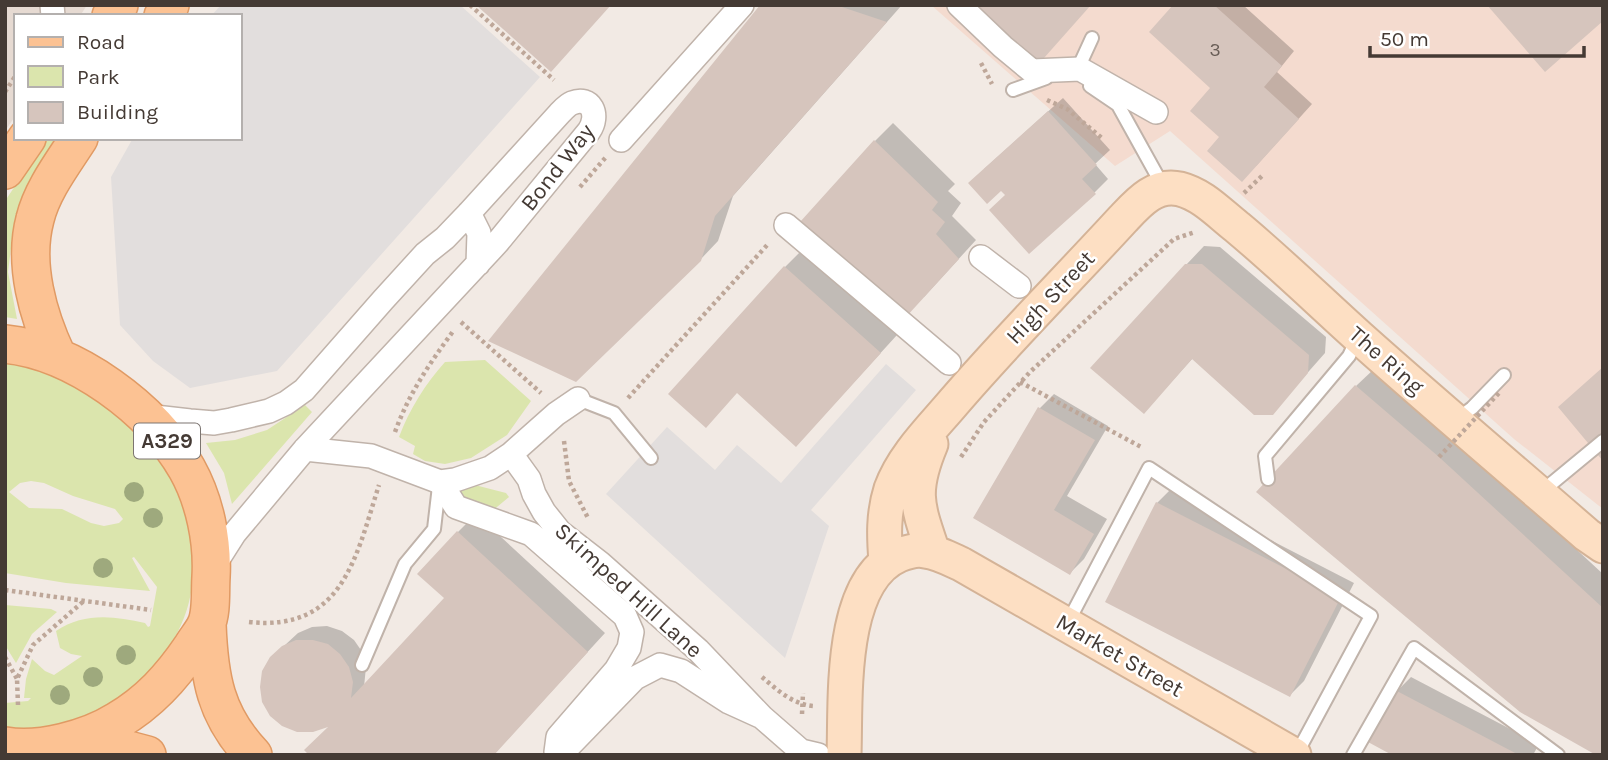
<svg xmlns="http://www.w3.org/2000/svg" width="1608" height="760" viewBox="0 0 1608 760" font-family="Karla,sans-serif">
	<rect width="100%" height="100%" fill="#f2eae4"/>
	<path fill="#e6dad2" d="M5,5H87L80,16H16V115L5,131Z"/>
	<path fill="#f4dbcf" d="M931,5H1603V509L1514,439L1170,131L1115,166Z"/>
	<path fill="#dbe5ad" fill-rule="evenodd" d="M47,138H65L15,217L8,272L17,319L5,317V201Z
		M485,360L531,401L507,435L471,458L445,464L425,461L413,454L415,446L399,437C409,410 426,383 445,362Z
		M6,363C53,368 84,385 119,416C149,443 178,475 188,515C197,549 196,593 181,625C152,690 78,739 5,728V703L28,701L31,698H24L26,679L32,659L45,671L54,675L82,656L71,654L60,648L56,631C84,612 114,616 145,623L148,627L150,626L157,587L134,557L132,558L150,591L66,583L5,573ZM31,481L44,483L73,496L115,509L123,519L119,523L104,526L91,523L62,509L29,508L9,492L20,483Z
		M305,405L312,412L232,504L224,473L206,443L235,440L267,430Z
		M467,483L506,493L509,497L491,512L456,493Z
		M5,605L51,609L57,612L32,634L16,663L5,645Z"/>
	<path fill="#e2dedd" d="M221,5H460L540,77L277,371L190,388L153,361L120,325L111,177L133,138H240V16H211Z
		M886,364L916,390L811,510L829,526L785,658L606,494L667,427L715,470L737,445L781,483Z"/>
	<path fill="#0003" d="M762,5H902L733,196L718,241L700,260Z
		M1175,5H1243L1294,51L1277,72L1312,104L1256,166L1222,136L1212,88Z
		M1063,98L1110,150L1095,164L1108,179L1094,193L1007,195L984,169Z
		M893,123L955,184L948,191L961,203L952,216L976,240L924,297L875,141Z
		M1204,246L1220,247L1326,337L1325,353L1272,413L1193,358L1144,412L1186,265Z
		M803,249L897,335L814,426L738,392L785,267Z
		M1374,369L1457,439L1603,574V755L1356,386Z
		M1054,394L1108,426L1067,496L1107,519L1084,559L1070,573L975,517L1040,408Z
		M1171,489L1354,583L1304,681L1290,695L1157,503Z
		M476,514L605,633L493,755L334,724L271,658L298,633L312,627L327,626L342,631L354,640L363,653L366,667L364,687L446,598L458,532Z
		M1411,677L1539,744L1533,755H1396L1397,691Z"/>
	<path fill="#d6c5bd" d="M476,5H611L551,72Z
		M760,5H836L887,22L715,216L701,261L576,382L488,341Z
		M968,5H1091L1036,67Z
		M1173,5H1214L1282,66L1264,87L1299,119L1242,182L1207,151L1219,137L1190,111L1210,88L1149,32Z
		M1487,5H1603V21L1545,72Z
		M1048,111L1097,165L1082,179L1096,194L1029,254L989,210L1005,195L1001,191L987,204L968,183Z
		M874,140L938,202L932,210L945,222L936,234L959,259L906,317L800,222Z
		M1185,264H1202L1309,355L1308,373L1273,415H1254L1192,359L1144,414L1090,368Z
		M784,266L881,353L796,447L737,393L706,428L668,394Z
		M1603,367V461L1558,407Z
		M1355,385L1439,457L1603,608V755H1596L1520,712L1256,492Z
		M1038,407L1095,440L1054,510L1094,534L1070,575L973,518Z
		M1156,502L1341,597L1290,697L1105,602Z
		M457,531L588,652L494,755H309L304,750L328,727L313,732H297L282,726L270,716L262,702L260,687L262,671L270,657L282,646L296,640H313L328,644L340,654L349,667L353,682L351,698L444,598L417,574Z
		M1395,690L1519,755H1392L1368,742Z"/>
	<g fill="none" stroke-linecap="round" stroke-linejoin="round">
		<g stroke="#c0b3aa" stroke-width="16">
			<path id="lane" d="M1079,74L1081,62L1092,38
				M1090,86L1118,105L1164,188
				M1013,90L1046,78
				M578,399L614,413L651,458
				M1456,420L1472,408L1504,375
				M1268,479L1265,456L1349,356L1358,337
				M1540,493L1603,441
				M1067,624L1149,468L1371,616L1296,755
				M362,665L405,564L434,529L439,486
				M1353,755L1414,648L1558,755"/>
		</g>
		<g stroke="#c0b3aa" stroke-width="26">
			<path id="street" d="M52,5L53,16
				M959,5L1003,47L1032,71L1080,69L1156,112
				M621,140L742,5
				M469,213L479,233L478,264
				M786,225L949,363
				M981,257L1019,286
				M146,416L190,421L214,423L231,420L269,411L286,403L304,390L383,300L425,254L445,238L469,213L559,114C563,110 567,105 572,103C591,95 600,115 589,131L497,243L305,449L234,534L213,567
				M305,449L371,456L440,482L455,480L490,468L511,454L556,414L578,399
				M511,454L529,479L534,494L544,512L560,532L600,563L698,650L762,717L801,751L818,755
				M440,482L456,507L531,534L625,616L632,632L629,648L616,670L558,737L556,752L569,746L635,678L660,665L681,671L729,702L762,717"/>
		</g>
		<g stroke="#d4b397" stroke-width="37">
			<path id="secondary" d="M931,444C911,492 917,505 933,552
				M886,562C884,537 883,514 891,489C903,456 931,429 953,403C1007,340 1066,281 1123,219C1138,203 1155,183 1180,189C1203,195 1219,213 1237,227C1279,262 1318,300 1359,337C1434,404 1511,469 1587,535L1603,546
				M844,755C846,700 838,581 899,555C907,552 917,549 925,551C937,552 950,559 961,564L1294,755"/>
		</g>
		<g stroke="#e09a64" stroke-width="40">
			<path id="primary" d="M111,16L119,5
				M163,16L170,5
				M5,170L27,138
				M5,344C75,351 153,409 187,469C205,501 213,542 211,577C210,591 212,612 206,625C203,632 196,640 192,647C171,678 149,702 117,721C88,739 39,752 5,746
				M57,356C38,316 23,264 35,219C42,190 63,163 79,138
				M207,624C209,677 215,715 253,755
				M83,738L147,755"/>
		</g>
		<path stroke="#bea799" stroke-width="4.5" stroke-dasharray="3.5 3.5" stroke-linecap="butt" d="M470,5L554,80
			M981,63L992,84
			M5,92L16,75
			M1047,100L1067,109L1103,139
			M580,187L606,157
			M1244,193L1264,174
			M461,322L541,393
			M1020,382L1143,448
			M628,398L769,243
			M395,432C409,393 430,363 454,330
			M564,441L569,481L588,518
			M961,457L984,422L1030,372L1174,239L1195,232
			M5,590L151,610
			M249,622C343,632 356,557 379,485
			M5,657L17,679
			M762,677C777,690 794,705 814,706
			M18,705L17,679L33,645L85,600
			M802,714L803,693"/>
		<use href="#lane" stroke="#fff" stroke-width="12"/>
		<use href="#street" stroke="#fff" stroke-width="23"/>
		<use href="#secondary" stroke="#fddfc3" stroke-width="33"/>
		<use href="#primary" stroke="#fcc293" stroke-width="37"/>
		<path stroke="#bea799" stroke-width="4.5" stroke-dasharray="3.5 3.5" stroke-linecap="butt" d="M1439,457L1499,393"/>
	</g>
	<g fill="#9ea97d">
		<circle cx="134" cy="492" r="10"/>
		<circle cx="153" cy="518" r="10"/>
		<circle cx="103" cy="568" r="10"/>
		<circle cx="126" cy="655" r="10"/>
		<circle cx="93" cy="677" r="10"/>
		<circle cx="60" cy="695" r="10"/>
	</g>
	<g text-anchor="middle" stroke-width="5" stroke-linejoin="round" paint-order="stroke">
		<g font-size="19" fill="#685d56">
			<text x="1215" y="56">3</text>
		</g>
		<rect fill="#fff" stroke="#7c7571" stroke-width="2" x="134" y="423.5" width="66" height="35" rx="5"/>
		<g font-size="21" font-weight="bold" fill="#443a34">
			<text x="167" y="448">A329</text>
		</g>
		<g font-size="23" fill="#443a34" stroke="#fff">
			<text transform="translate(557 167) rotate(-52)" y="8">Bond Way</text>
			<text transform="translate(1050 297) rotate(-47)" y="8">High Street</text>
			<text transform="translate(1387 360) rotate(41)" y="8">The Ring</text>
			<text transform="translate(629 590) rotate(42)" y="8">Skimped Hill Lane</text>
			<text transform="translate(1120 655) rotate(30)" y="8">Market Street</text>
		</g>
	</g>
	<rect width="1608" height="760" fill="none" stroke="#443a34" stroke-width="14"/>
	<rect x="14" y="14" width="228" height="126" fill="#ffffff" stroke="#b4b0ae" stroke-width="2"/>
	<rect x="28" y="37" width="35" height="10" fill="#fcc293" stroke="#b4b0ae" stroke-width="2"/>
	<text x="77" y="49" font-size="21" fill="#443a34">Road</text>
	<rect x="28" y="66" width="35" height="21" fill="#dbe5ad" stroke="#b4b0ae" stroke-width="2"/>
	<text x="77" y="84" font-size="21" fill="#443a34">Park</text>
	<rect x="28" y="102" width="35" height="21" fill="#d6c5bd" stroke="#b4b0ae" stroke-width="2"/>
	<text x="77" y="119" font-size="21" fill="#443a34">Building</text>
	<path d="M1370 46v10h214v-10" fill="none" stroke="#443a34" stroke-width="3.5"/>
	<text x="1380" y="46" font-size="21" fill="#443a34" stroke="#ffffff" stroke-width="5" paint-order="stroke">50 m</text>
</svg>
